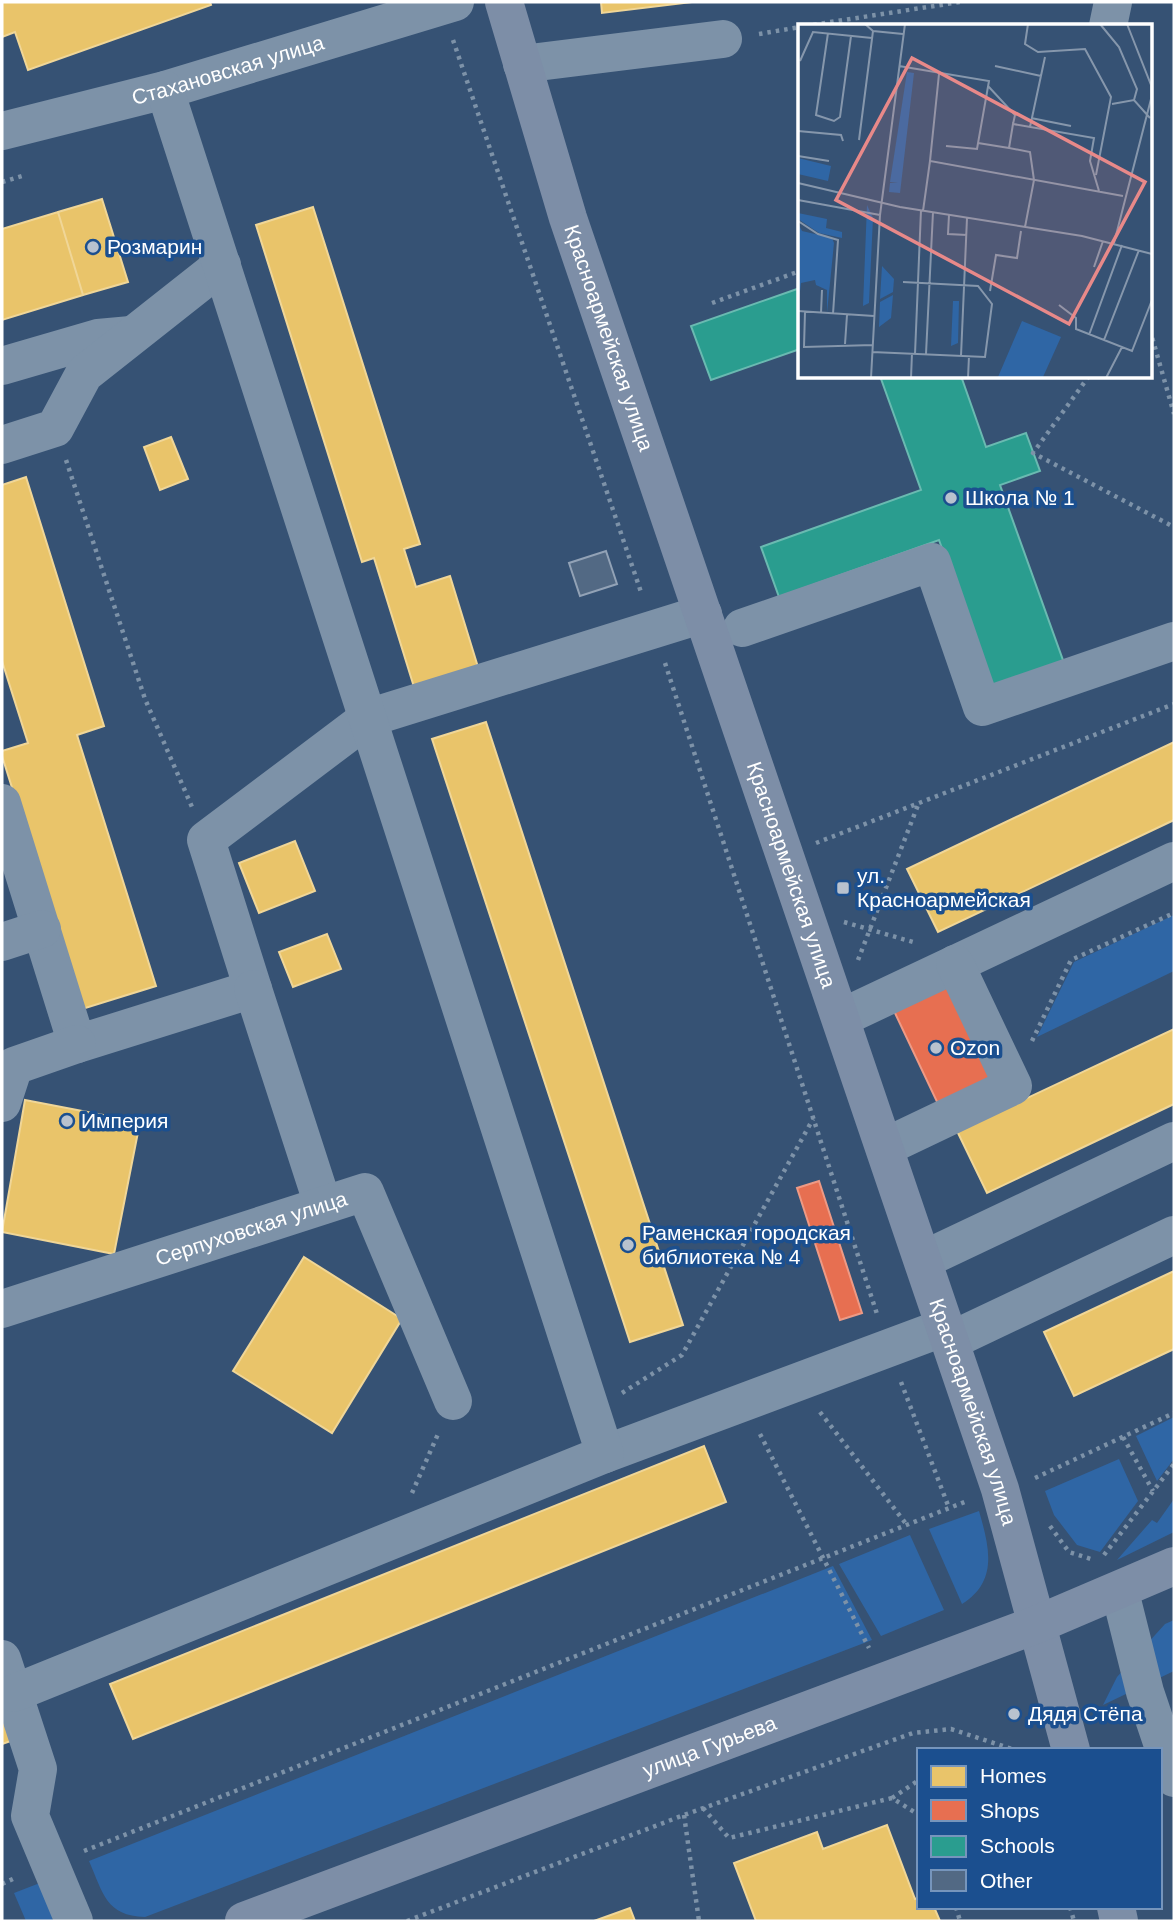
<svg xmlns="http://www.w3.org/2000/svg" width="1176" height="1923" viewBox="0 0 1176 1923" font-family="Arial,sans-serif">
	<rect width="100%" height="100%" fill="#365274"/>
	<path fill="#2f66a5" d="M1174,915V971L1037,1037L1074,962Z
		M1174,1417V1459L1157,1481L1136,1436Z
		M1119,1459L1138,1501L1100,1552L1077,1545L1054,1515L1045,1491Z
		M1174,1499V1532L1117,1560L1152,1520L1157,1523Z
		M979,1511C989,1546 999,1581 962,1604L929,1529Z
		M910,1535L944,1610L881,1636L839,1564Z
		M833,1566L872,1640L145,1917C106,1916 103,1893 89,1861Z
		M1174,1620V1671L1103,1705L1117,1677L1165,1624Z
		M45,1881L53,1921H26L14,1893Z"/>
	<path fill="#e9c46a" stroke="#f0d697" stroke-width="2" d="M2,2H210L211,5L28,70L15,32L2,37Z
		M601,2H692L602,13Z
		M102,199L128,282L83,295L58,212Z
		M313,207L420,544L404,549L416,587L450,576L478,667L414,687L374,558L362,562L256,225Z
		M58,212L83,295L2,320V229Z
		M171,437L188,479L160,490L144,447Z
		M26,477L104,726L77,735L156,986L82,1009L2,756V751L28,743L2,661V485Z
		M486,722L683,1325L630,1342L432,739Z
		M1174,742V820L938,932L907,869Z
		M295,841L315,891L259,913L239,863Z
		M327,934L341,969L293,987L279,952Z
		M1174,1029V1104L987,1193L957,1131Z
		M25,1100L140,1122L114,1254L2,1232Z
		M304,1257L402,1319L332,1433L233,1371Z
		M1174,1271V1349L1074,1396L1044,1332Z
		M704,1446L726,1502L133,1739L110,1684Z
		M2,1717L11,1741L2,1744Z
		M887,1825L915,1899L919,1898V1907H934L940,1921H756L734,1863L817,1832L823,1849Z
		M630,1908L635,1921H594Z"/>
	<path fill="#e76f51" stroke="#ee9a85" stroke-width="2" d="M951,985L996,1079L939,1106L894,1011Z
		M819,1181L862,1313L840,1320L797,1188Z"/>
	<path fill="#2a9d8f" stroke="#6abab1" stroke-width="2" d="M800,288V349L711,380L691,326Z
		M880,376H961L986,447L1026,433L1040,471L1000,485L1064,663L992,689L939,540L779,597L761,547L921,490Z"/>
	<path fill="#526984" stroke="#92a2b6" stroke-width="2" d="M606,551L617,584L580,596L569,563Z"/>
	<g fill="none" stroke-linecap="round" stroke-linejoin="round">
		<path stroke="#7d92a8" stroke-width="4.5" stroke-dasharray="3.5 5" stroke-linecap="butt" d="M805,26L960,2
			M759,34L800,27
			M453,40L642,595
			M2,182L22,176
			M712,303L800,271
			M1150,330L1174,414
			M1089,376L1033,453L1174,527
			M66,460L145,699L192,807
			M665,663L877,1314
			M816,843L1174,704
			M844,922L913,942
			M858,960L918,805
			M1032,1041L1071,960L1174,913
			M901,1382L949,1508
			M622,1393L682,1355L813,1119
			M820,1412L907,1525
			M760,1434L869,1648
			M1123,1437L1153,1491
			M1035,1478L1174,1413
			M412,1493L438,1434
			M1050,1526L1069,1552L1094,1560
			M1104,1555L1174,1464
			M892,1798L919,1780
			M703,1808L729,1838L892,1798L919,1815
			M684,1815L699,1921
			M84,1851L967,1501
			M2,1884L17,1877
			M956,1907L960,1921
			M1070,1907L1074,1921
			M407,1921L684,1815L913,1733L951,1729L1015,1750"/>
		<g stroke="#7d92a8" stroke-width="38">
			<path d="M1108,26L1113,2"/>
			<path d="M522,64L723,39"/>
			<path id="s1" d="M2,131L165,90L455,2"/>
			<path d="M2,366L98,338L131,335"/>
			<path d="M2,445L55,428L84,374L222,265"/>
			<path d="M742,628L932,562L982,707L1174,641"/>
			<path d="M2,803L77,1044L253,989L206,840L368,718L703,614"/>
			<path d="M2,942L42,929"/>
			<path d="M253,989L323,1205"/>
			<path d="M841,1018L1174,861"/>
			<path d="M2,1103L14,1066L77,1044"/>
			<path d="M885,1147L1013,1086L955,964"/>
			<path d="M923,1260L1174,1141"/>
			<path id="s2" d="M2,1309L365,1192L453,1401"/>
			<path d="M950,1341L1174,1235"/>
			<path d="M605,1454L945,1327"/>
			<path d="M1120,1592L1145,1692L1174,1778"/>
			<path d="M2,1659L38,1769L30,1816L74,1921"/>
			<path d="M14,1693L605,1454L165,90"/>
		</g>
		<g stroke="#7d8ea7" stroke-width="38">
			<path id="s3" d="M504,2L568,218L1000,1489L1071,1750"/>
			<path d="M1116,1907L1119,1921"/>
			<path id="s4" d="M244,1921L1038,1624L1174,1566"/>
		</g>
	</g>
	<g fill="#b9c2ce" stroke="#1b4f8f" stroke-width="2.5">
		<circle cx="93" cy="247" r="7"/>
		<circle cx="951" cy="498" r="7"/>
		<rect x="836" y="881" width="14" height="14" rx="3.5"/>
		<circle cx="936" cy="1048" r="7"/>
		<circle cx="67" cy="1121" r="7"/>
		<circle cx="628" cy="1245" r="7"/>
		<circle cx="1014" cy="1714" r="7"/>
	</g>
	<g text-anchor="middle" stroke-width="7" stroke-linejoin="round" paint-order="stroke">
		<g font-size="21" fill="#fff" stroke="#1b4f8f">
			<text dy="7" stroke="none"><textPath href="#s1" startOffset="234">Стахановская улица</textPath></text>
			<text dy="7" stroke="none"><textPath href="#s3" startOffset="352">Красноармейская улица</textPath></text>
			<text dy="7" stroke="none"><textPath href="#s3" startOffset="919">Красноармейская улица</textPath></text>
			<text dy="7" stroke="none"><textPath href="#s2" startOffset="262">Серпуховская улица</textPath></text>
			<text dy="7" stroke="none"><textPath href="#s3" startOffset="1486">Красноармейская улица</textPath></text>
			<text dy="7" stroke="none"><textPath href="#s4" startOffset="497">улица Гурьева</textPath></text>
		</g>
		<g font-size="21" fill="#fff" stroke="#1b4f8f" text-anchor="start">
			<text x="107" y="254">Розмарин</text>
			<text x="965" y="505">Школа № 1</text>
			<text x="857" y="883">ул.<tspan x="857" dy="24">Красноармейская</tspan></text>
			<text x="950" y="1055">Ozon</text>
			<text x="81" y="1128">Империя</text>
			<text x="642" y="1240">Раменская городская<tspan x="642" dy="24">библиотека № 4</tspan></text>
			<text x="1028" y="1721">Дядя Стёпа</text>
		</g>
	</g>
	<g transform="translate(798 24)">
		<rect width="354" height="354" fill="#365274"/>
		<path d="M109,48L116,49L102,169L91,168L92,159L100,158H92ZM0,134L33,142L30,157L0,150ZM69,181L75,194L71,279L65,282ZM0,189L29,195L28,204L44,208V214L21,209L0,195ZM0,199L4,207L34,214L36,219L29,289V266L18,261L17,256L3,259L0,284ZM84,242L96,255L95,268L82,275ZM95,271L93,294L81,303L82,278ZM155,277H161L160,319L153,322ZM224,297L263,313L245,353H200Z" fill="#2f66a5"/>
		<path fill="none" stroke="#8697ac" stroke-width="2" d="M67,0L75,7L105,10M230,0L227,20L240,28L287,25L313,73L298,151M302,0L321,23L339,65L336,76M30,9L18,91L36,97L42,93L53,12M2,37L15,8L74,14M101,42L191,57L179,125L148,122M197,42L243,52M141,50L132,137L325,172M190,62L217,91L215,100M314,80L336,76L352,94M233,94L273,102M232,103L247,33M0,107L43,111L45,117M61,116L75,7M180,119L211,124M0,132L31,137M0,159L102,183L284,212L354,230M0,176L82,191M125,187L132,137M151,191L150,210L169,211M0,197L20,210L40,216L35,290M227,203L236,156L232,128L211,124L215,100L296,114L292,137L301,167M316,219L353,75V61L329,0M296,243L305,217M192,267L198,231L219,234L223,207M261,281L278,294V305L334,327L354,276M0,287L76,292M7,288L6,323L75,321M23,289L24,266M291,311L324,221M306,316L341,226M47,320L49,291M74,328L187,333L194,280L180,262L105,258M117,330L123,186M128,330L135,188M163,332L169,194M73,354L82,191L107,0M113,354L114,329M170,354L171,332M308,354L324,323"/>
		<path fill="#e88989" fill-opacity="0.15" stroke="#e88989" stroke-width="3.5" d="M114,34L347,158L271,300L38,176Z"/>
		<rect width="354" height="354" fill="none" stroke="#fff" stroke-width="3.5"/>
	</g>
	<rect width="1176" height="1923" fill="none" stroke="#ffffff" stroke-width="7"/>
	<rect x="917" y="1748" width="245" height="161" fill="#1b4f8f" stroke="#7695bc" stroke-width="2"/>
	<rect x="931" y="1766" width="35" height="21" fill="#e9c46a" stroke="#7695bc" stroke-width="2"/>
	<text x="980" y="1783" font-size="21" fill="#ffffff">Homes</text>
	<rect x="931" y="1800" width="35" height="21" fill="#e76f51" stroke="#7695bc" stroke-width="2"/>
	<text x="980" y="1818" font-size="21" fill="#ffffff">Shops</text>
	<rect x="931" y="1836" width="35" height="21" fill="#2a9d8f" stroke="#7695bc" stroke-width="2"/>
	<text x="980" y="1853" font-size="21" fill="#ffffff">Schools</text>
	<rect x="931" y="1870" width="35" height="21" fill="#526984" stroke="#7695bc" stroke-width="2"/>
	<text x="980" y="1888" font-size="21" fill="#ffffff">Other</text>
</svg>
